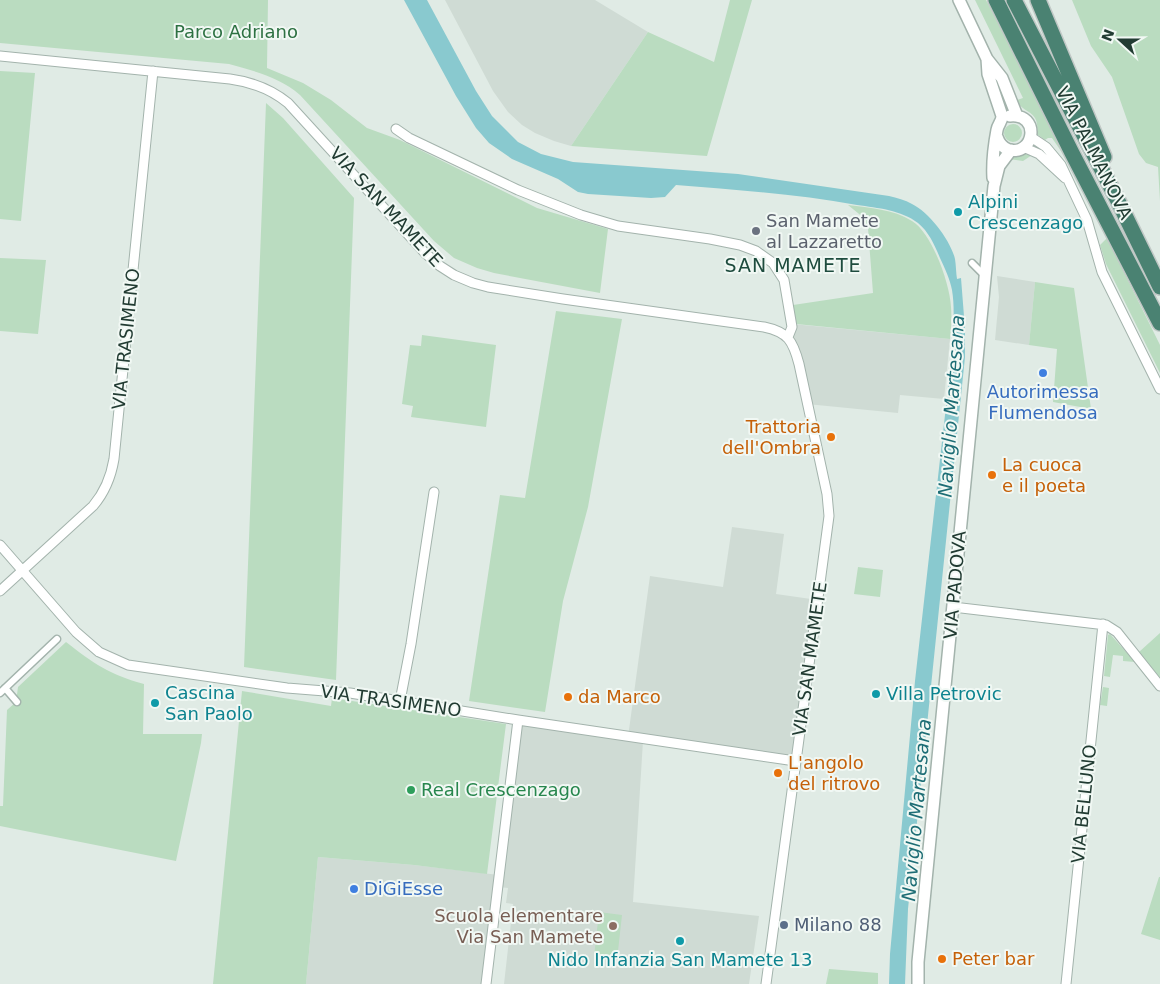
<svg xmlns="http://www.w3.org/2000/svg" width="1160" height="984" viewBox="0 0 1160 984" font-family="'DejaVu Sans',sans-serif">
	<rect width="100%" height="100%" fill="#e0ebe5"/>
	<path fill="#cfdbd4" d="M445,0H595L648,32L571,146L554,141L535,133L522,125L508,112L493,91Z
		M997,276L1035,282L1029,345L995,340L999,297Z
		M792,324L950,339L944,399L900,395L898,413L807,404L790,333Z
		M732,527L784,534L776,594L818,600L795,761L628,737L650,576L723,587Z
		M520,723L643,741L633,902L759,916L749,984H504L513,904L506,903L508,888L499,887Z
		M318,857L414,865L499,875L486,984H306Z"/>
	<path fill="#badcc0" d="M0,0H268L267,68L303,83L331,100L367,128L400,140L537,208L608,229L600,293L494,273L477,268L454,258L434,241L300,95C280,77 254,71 229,64L0,43Z
		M730,0H752L707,156L571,146L648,32L714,62Z
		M975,0H986L1074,170L1052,138H1048L1045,140L1038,135C1037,130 1038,123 1035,118C1030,110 1019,109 1017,100L1023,98Z
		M1072,0H1160V201L1158,167L1146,163L1139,154L1112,77L1091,46Z
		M0,71L35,73L21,221L0,219Z
		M266,103L283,118L354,198L336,680L244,667Z
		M1004 133a9 9 0 1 1 18 0a9 9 0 1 1-18 0Z
		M1023,154L1032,155L1023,161L1008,159L1013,155Z
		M848,205C870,208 893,209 912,221C932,233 950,284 951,307C952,318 951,328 950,339L796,324L793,305L873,293L868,228L864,218Z
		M1107,238L1160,345V373L1106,264L1100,245Z
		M0,258L46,260L38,334L0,331Z
		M1035,282L1074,288L1091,409L1053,402L1057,349L1029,345Z
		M556,311L622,319L588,507L563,601L545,712L469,701L500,495L525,498Z
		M422,335L496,345L486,427L411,417L413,406L402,404L410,345L421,346Z
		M858,567L883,570L880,597L854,594Z
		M1160,633V678L1139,652Z
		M1110,634L1135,662L1123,661V656L1113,655L1110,677L1104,676L1108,635Z
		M66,642C93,663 110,675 144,684L143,734H202L201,743L176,861L0,826V806H3L7,710L16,702L18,687Z
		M1103,687L1109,688L1107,706L1100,705Z
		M242,691L331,706L332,698L506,724L487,874L414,865L318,857L306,984H213Z
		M1159,877H1160V940L1141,934Z
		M599,912L622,915L617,960L594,957Z
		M829,969L878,973V984H826Z"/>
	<path fill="#89c9cf" d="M404,0H427L476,91L492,116L518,142L541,154L573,162L738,174L889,196C897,198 905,200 912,204C929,212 951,241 955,259C956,265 956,273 957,279L961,278L965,329V357L908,909L905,984H889L890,954L915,681L953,344C953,326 955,308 952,290C950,279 945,269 940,258C935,246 929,232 918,223C901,210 878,208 857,205C797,194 736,190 676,185L665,197L651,198L588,194L578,192L558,179L512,159L489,143L476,128L456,96Z"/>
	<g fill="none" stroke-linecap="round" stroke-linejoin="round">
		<g stroke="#a3b3ac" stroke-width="9">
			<path id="pedestrian" d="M972,263L985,276
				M5,688L17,702
				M0,693L57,639"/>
		</g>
		<g stroke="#a3b3ac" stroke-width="11">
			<path id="minor" d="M0,56L230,79C252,82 271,89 288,103L425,253L440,266L454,275L473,283L488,287L563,299L764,327C788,332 793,341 799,364L827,494L829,516L766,984
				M396,129L409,138L518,190L581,215L618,226L710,239L740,245L756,251L773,263L784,280L792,327L788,337
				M1031,137L1046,147L1061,165L1087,220L1102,272L1160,389
				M1023,147L1039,154L1065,178
				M0,545L76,632L99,652L128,665L287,688L350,693L518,720L795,761
				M0,591L93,506C105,492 111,477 114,459L153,71
				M953,607L1106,625L1117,632L1160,686
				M400,701L411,644L434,492
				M486,984L518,720
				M1066,984L1103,624"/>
		</g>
		<g stroke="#a3b3ac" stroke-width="14">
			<path id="tertiary" d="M959,0L987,59L1002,78L1017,116
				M987,59L988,74L1002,116C1002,122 998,124 997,130C994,146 992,162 993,178
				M997,137C999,143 1003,148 1009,150C1035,156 1041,113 1010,116
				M918,984V962L994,186L999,166L1011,150"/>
		</g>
		<g stroke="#c1c8c6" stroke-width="18">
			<path id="trunk" d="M996,0L1072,153L1160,323
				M1014,0L1117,199L1160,287
				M1038,0L1104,157"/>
		</g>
		<use href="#pedestrian" stroke="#fff" stroke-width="6"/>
		<use href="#minor" stroke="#fff" stroke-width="9"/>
		<use href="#tertiary" stroke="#fff" stroke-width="11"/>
		<use href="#trunk" stroke="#4a8272" stroke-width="15"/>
	</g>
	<g fill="#0f9aa8" stroke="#f1f8f4" stroke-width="2">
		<circle cx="958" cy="212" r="5"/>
		<circle cx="876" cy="694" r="5"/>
		<circle cx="155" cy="703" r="5"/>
		<circle cx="680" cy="941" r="5"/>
	</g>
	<circle fill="#6b7280" stroke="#f1f8f4" stroke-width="2" cx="756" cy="231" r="5"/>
	<g fill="#3f7fe0" stroke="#f1f8f4" stroke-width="2">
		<circle cx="1043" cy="373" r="5"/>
		<circle cx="354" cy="889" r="5"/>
	</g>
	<g fill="#e8710a" stroke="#f1f8f4" stroke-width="2">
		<circle cx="831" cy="437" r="5"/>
		<circle cx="992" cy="475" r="5"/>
		<circle cx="568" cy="697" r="5"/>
		<circle cx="778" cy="773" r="5"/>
		<circle cx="942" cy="959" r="5"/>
	</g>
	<circle fill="#2e9e5b" stroke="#f1f8f4" stroke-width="2" cx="411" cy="790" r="5"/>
	<circle fill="#5c6f8a" stroke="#f1f8f4" stroke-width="2" cx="784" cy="925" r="5"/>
	<circle fill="#8d6e63" stroke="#f1f8f4" stroke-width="2" cx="613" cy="926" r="5"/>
	<g text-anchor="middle" stroke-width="4" stroke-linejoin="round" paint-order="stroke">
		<g font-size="18" fill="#2d7142" stroke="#f1f8f4">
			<text x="236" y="38">Parco Adriano</text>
		</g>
		<g font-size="18" fill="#213b32" stroke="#f1f8f4">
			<text transform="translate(1094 153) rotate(63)" y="6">VIA PALMANOVA</text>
			<text transform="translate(386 207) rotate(47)" y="6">VIA SAN MAMETE</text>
			<text transform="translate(126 339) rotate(-84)" y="6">VIA TRASIMENO</text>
			<text transform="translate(955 585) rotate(-85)" y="6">VIA PADOVA</text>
			<text transform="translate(810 659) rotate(-82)" y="6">VIA SAN MAMETE</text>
			<text transform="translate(391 701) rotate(8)" y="6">VIA TRASIMENO</text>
			<text transform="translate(1084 804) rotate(-84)" y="6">VIA BELLUNO</text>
		</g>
		<g font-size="18" fill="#0d838f" stroke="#f1f8f4" text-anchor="start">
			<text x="968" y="208">Alpini<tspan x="968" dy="21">Crescenzago</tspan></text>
			<text x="165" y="699">Cascina<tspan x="165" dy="21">San Paolo</tspan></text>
			<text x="886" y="700">Villa Petrovic</text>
			<text x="680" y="966" text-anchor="middle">Nido Infanzia San Mamete 13</text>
		</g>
		<g font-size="18" fill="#5b616d" stroke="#f1f8f4" text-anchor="start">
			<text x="766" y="227">San Mamete<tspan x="766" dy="21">al Lazzaretto</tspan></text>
		</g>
		<g font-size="18" fill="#366cbe" stroke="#f1f8f4">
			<text x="1043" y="398">Autorimessa<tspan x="1043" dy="21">Flumendosa</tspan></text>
			<text x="364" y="895" text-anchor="start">DiGiEsse</text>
		</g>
		<g font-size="18" fill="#c56008" stroke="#f1f8f4" text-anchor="start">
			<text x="821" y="433" text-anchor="end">Trattoria<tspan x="821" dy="21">dell'Ombra</tspan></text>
			<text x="1002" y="471">La cuoca<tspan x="1002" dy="21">e il poeta</tspan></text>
			<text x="578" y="703">da Marco</text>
			<text x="788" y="769">L'angolo<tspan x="788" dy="21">del ritrovo</tspan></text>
			<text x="952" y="965">Peter bar</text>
		</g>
		<g font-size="18" fill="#27864d" stroke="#f1f8f4" text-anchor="start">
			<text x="421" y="796">Real Crescenzago</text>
		</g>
		<g font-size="18" fill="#785e54" stroke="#f1f8f4" text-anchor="end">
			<text x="603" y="922">Scuola elementare<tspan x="603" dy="21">Via San Mamete</tspan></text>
		</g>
		<g font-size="18" fill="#4e5e75" stroke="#f1f8f4" text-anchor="start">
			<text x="794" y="931">Milano 88</text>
		</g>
		<g font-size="19" letter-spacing="1" fill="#1e4c3e" stroke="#f1f8f4">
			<text x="793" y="272">SAN MAMETE</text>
		</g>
		<g font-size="19" font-style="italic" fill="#1d6d75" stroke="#f1f8f4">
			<text transform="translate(951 406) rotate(-86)" y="7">Naviglio Martesana</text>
			<text transform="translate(916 810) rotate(-85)" y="7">Naviglio Martesana</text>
		</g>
	</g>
	<g transform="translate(1120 40) rotate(291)" stroke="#f1f8f4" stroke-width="4" paint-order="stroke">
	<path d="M0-4L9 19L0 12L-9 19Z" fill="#213b32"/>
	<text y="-8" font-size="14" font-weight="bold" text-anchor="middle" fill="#213b32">N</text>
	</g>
</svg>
